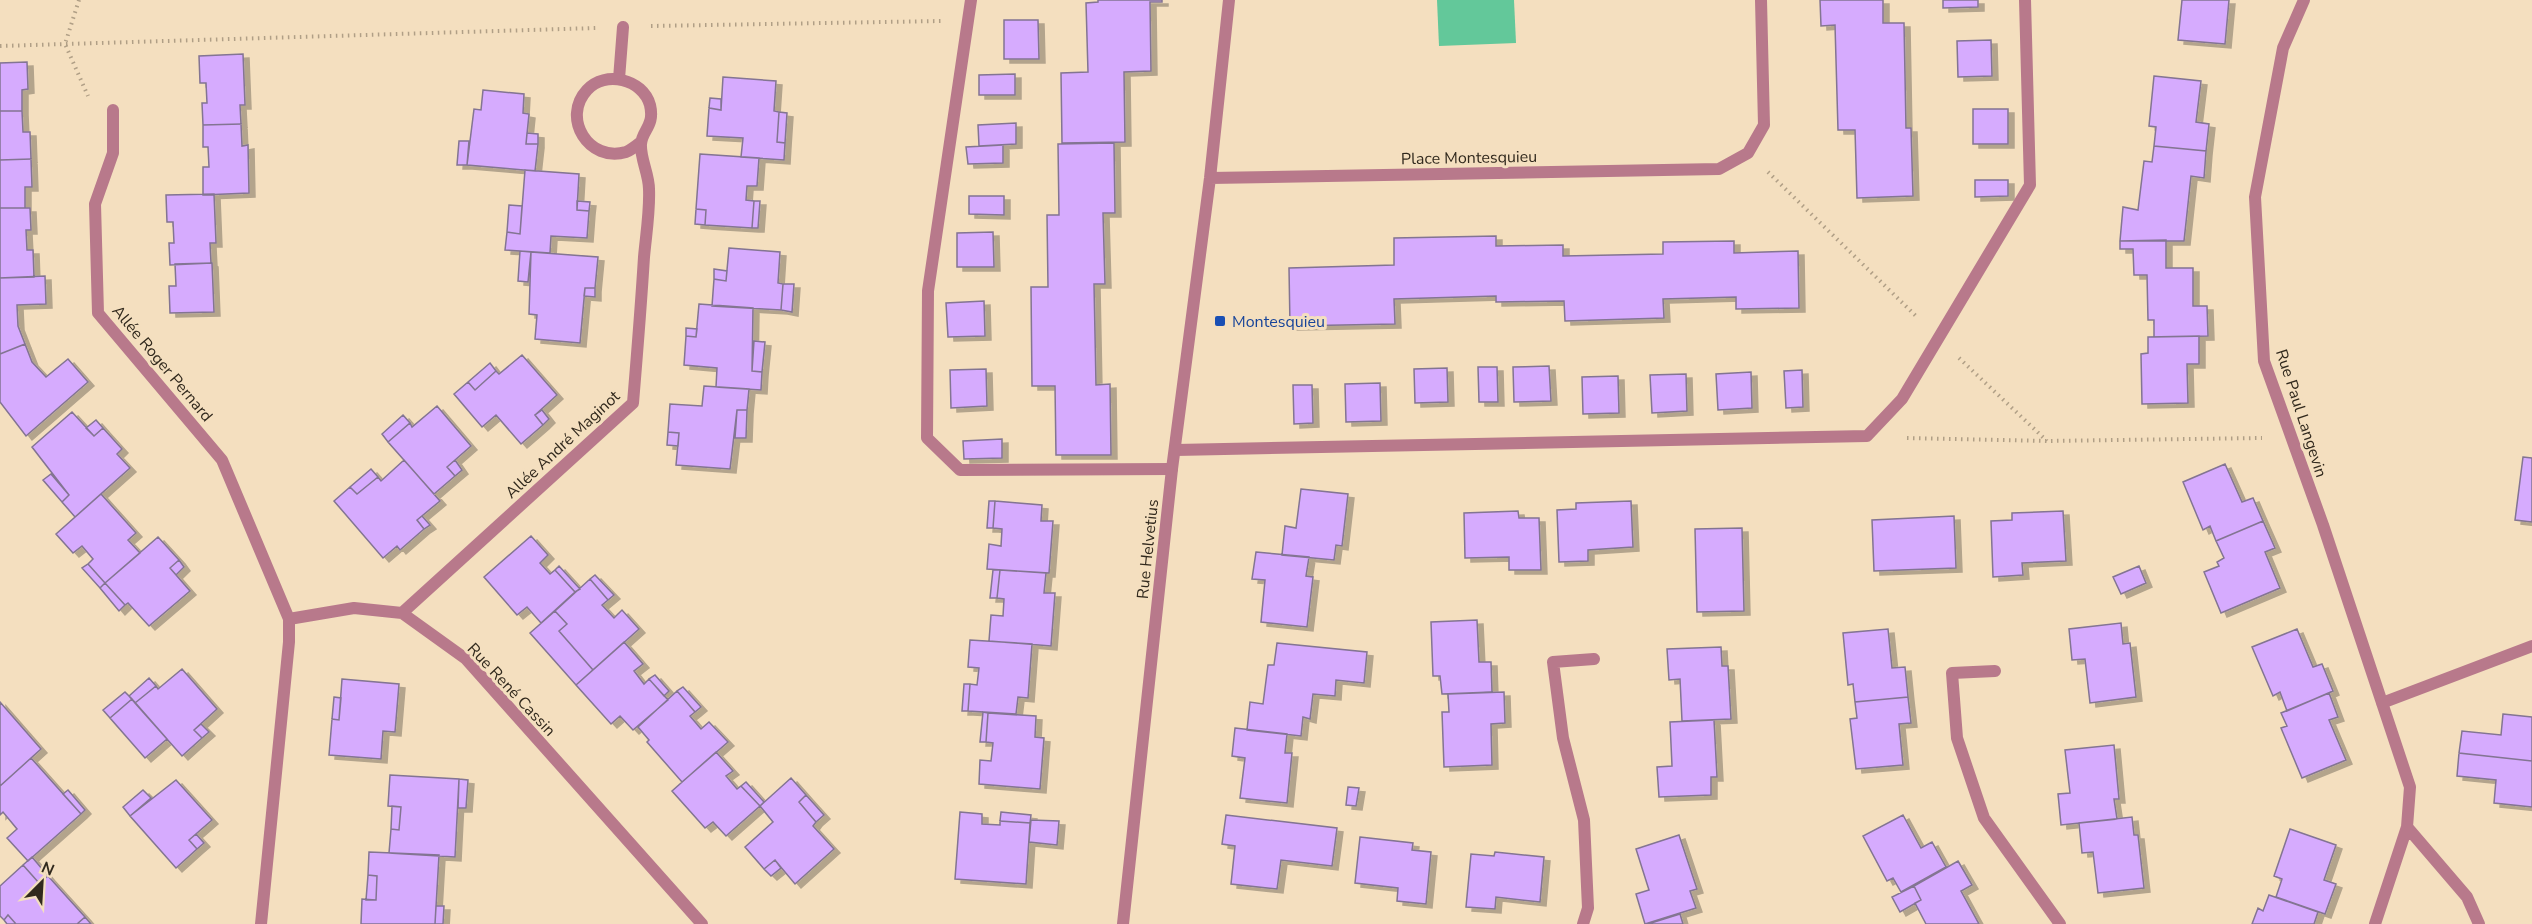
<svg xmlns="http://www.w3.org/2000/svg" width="2532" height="924" viewBox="0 0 2532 924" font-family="'Nunito Sans',sans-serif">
	<defs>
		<filter id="shadow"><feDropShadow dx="6" dy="4" stdDeviation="0" flood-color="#0004"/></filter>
	</defs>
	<rect width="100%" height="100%" fill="#f4dfbf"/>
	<path fill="#63c89a" d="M1437,0H1514L1516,43L1439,46Z"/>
	<path fill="#d6abfe" stroke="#837492" stroke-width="1.5" filter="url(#shadow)" d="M1098,0H1162V2H1150L1151,71L1124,72L1125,142L1062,143L1061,73L1088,72L1086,3L1098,2Z
		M1820,0H1883V23H1904L1906,128H1911L1913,196L1857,198L1855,130H1838L1835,25L1821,26Z
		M1943,0H1978V7L1943,8Z
		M2182,0H2229L2225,44L2178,40Z
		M1004,20H1038L1039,59H1004Z
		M1991,40L1992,76L1958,77L1957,41Z
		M243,54L245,105H240L241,124L203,125L202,103H207L206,83H200L199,56Z
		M27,62L28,89L22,90V111H0V63Z
		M1015,74V95H979V75Z
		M2154,76L2201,81L2196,122L2209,124L2206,151L2154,146L2156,127L2149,126Z
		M723,77L776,81L774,111L779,112L777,142L785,143L784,160L741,157L743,138L707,136L709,108L721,110Z
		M483,90L524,94L523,113L529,114L526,144H538L535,171L467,165L474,109L481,110Z
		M710,98L721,99V110L709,108Z
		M1973,109H2008V144H1973Z
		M0,111H22L23,132H30L31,159L0,160Z
		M779,112L787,113L785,143L777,142Z
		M1016,123V144L979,146L978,125Z
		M241,124L242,146L248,145L249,193L203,195V167H209L208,147H203V125Z
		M527,133L538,134V144H526Z
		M459,141H469L467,165H457Z
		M1114,143L1115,213H1103L1105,284H1094L1096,385L1110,384L1111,455H1056L1055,386H1032L1031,287H1048L1047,215H1059L1058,144Z
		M1003,145V163L968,164L966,147Z
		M2154,146L2206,151L2204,178L2191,176L2184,241H2120L2123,207L2138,210L2144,161L2152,162Z
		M700,154L759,158L757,186H747L746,200L754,201L752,228L705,225L706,210L696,209Z
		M31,159L32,187H25V208H0V160Z
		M525,170L579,174L577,210L589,211L587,238L551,236L550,253L505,250L507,232L520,234Z
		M1975,180H2008V196L1975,197Z
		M214,194L216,243H210L211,263L170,265L169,243H174L173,222H167L166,195Z
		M969,196H1004V215L969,214Z
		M577,201L590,202L589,211L577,210Z
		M754,201H760L758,228H752Z
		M509,205L522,206L520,234L507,232Z
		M0,208H30L31,230H26L27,250H33L34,277L0,278Z
		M696,209L706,210L705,225L695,224Z
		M993,232L994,267H957V233Z
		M1496,236V246L1563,245V256L1663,254V242L1734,241V253L1798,251L1799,308L1736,309V297L1663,299L1664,318L1565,321L1564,301L1496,302V296L1394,299L1395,324L1290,326L1289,268L1394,265V238Z
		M2166,240V268H2193V306H2207L2208,336L2154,337V320H2148L2147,275H2134L2133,249H2120V241Z
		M729,248L780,252L778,283L783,284L781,310L712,306L714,279L726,281Z
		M520,251L531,252L528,282L518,281Z
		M531,252L598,257L595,288H585L580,343L535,339L537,315L529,314Z
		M212,263L214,312L170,313L169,286H176L175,264Z
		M714,269L727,271L726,281L714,279Z
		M45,276L46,304L17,305L18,326L25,344L0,354V278Z
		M783,284H794L792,312L781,310Z
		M585,288H595V297L584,296Z
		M984,301L985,336L948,337L946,303Z
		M699,304L753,308L752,371L762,372L761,390L716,387L717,368L684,365L686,336L696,337Z
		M686,328L697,329L696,337L686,336Z
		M2199,336V364H2187L2188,403L2142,404L2141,354L2148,353V337Z
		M754,341L765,342L762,372L752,371Z
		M25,344L32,362L46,377L68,359L88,382L26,436L0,402V354Z
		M522,355L557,395L535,415L543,425L521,444L496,415L482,427L454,394L468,382L475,390L496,371L499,374Z
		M490,363L496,371L475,390L468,382Z
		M1549,366L1551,401L1514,402L1513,367Z
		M1478,367H1497L1498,402H1479Z
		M1447,368L1448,402L1415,403L1414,369Z
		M986,369L987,406L951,408L950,370Z
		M1802,370L1803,407L1786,408L1784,371Z
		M1751,372L1752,408L1718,410L1716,374Z
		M1686,374L1687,411L1652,413L1650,375Z
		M1618,376L1619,413L1583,414L1582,377Z
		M1380,383L1381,421L1346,422L1345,384Z
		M1293,385H1312L1313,423L1294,424Z
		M704,386L749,389L747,410H737L730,469L676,465L679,433L668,432L670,404L702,406Z
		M437,406L471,446L447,467L455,476L434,494L388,442L410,423L412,427Z
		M542,410L549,419L543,425L535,415Z
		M737,410H747L746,438H735Z
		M72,412L94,436L103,428L122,449L117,454L130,468L75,517L62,502L69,495L32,447Z
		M403,415L410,423L388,442L382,434Z
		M96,420L103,428L94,436L86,428Z
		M668,432L679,433L678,446L667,445Z
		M1002,439V458L964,459L963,441Z
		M2523,457L2532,458V522L2515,520Z
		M404,460L440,501L417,520L424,529L400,550L397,546L383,558L334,501L350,487L357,494L378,477L381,481Z
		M455,460L462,470L455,476L447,467Z
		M2225,464L2242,502L2253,498L2263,521L2216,541L2210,526L2203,530L2183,482Z
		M371,469L378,477L357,494L350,487Z
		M51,474L69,495L62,502L43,480Z
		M1301,489L1348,494L1342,546L1336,545L1334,560L1282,555L1285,526L1296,528Z
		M101,494L136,533L128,540L140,553L105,583L88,564L93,559L82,546L73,553L56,534Z
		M989,501H995L993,528H987Z
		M995,501L1042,505L1041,521H1053L1049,573L987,569L989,544L1001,546L1002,529L993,528Z
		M1631,501L1633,547L1588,550V561L1559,562L1557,510L1576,509V503Z
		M1518,511L1519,518H1539L1541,570H1509V557L1465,558L1464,513Z
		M2063,511L2066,561L2022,563L2023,575L1993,577L1991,521L2012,520V513Z
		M422,516L430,525L424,529L417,520Z
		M1954,516L1956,568L1874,571L1872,520Z
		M2263,521L2275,548L2265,552L2280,588L2221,613L2204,572L2219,566L2217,562L2224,558L2216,541Z
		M1742,528L1744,611L1697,612L1695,529Z
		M531,536L548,555L540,563L550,574L555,570L575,592L541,623L527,607L517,615L484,577Z
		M158,537L179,560L170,568L190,591L149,626L128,603L125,605L105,583Z
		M1256,552L1309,557L1306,576L1313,577L1307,627L1261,622L1265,580L1252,579Z
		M179,560L184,567L176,575L170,568Z
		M88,564L105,583L100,588L82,568Z
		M559,566L580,589L575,592L555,570Z
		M2139,566L2146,583L2121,594L2113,577Z
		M993,570H1000L997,598H990Z
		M1000,570L1046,573L1044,593H1055L1051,646L989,641L991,615L1003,616L1004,599L997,598Z
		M595,575L614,595L608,600L590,579Z
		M590,579L608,600L602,605L614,618L622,610L639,629L593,670L559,631L567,624L555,611Z
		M105,583L125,605L119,611L100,588Z
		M555,611L567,624L559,631L593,670L576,685L530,633Z
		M1477,620L1479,662H1491L1492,692L1442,694L1440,676H1433L1431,622Z
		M2121,623L2123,644L2130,643L2136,697L2090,703L2085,659L2072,660L2069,629Z
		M1888,629L1892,668L1905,667L1908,697L1855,702L1853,684L1848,685L1843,633Z
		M2297,629L2313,667L2322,664L2333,691L2287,711L2280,692L2273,696L2252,647Z
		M970,640L1032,644L1028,698L1018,697L1016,714L968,711L970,684L977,685L979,668L968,667Z
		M624,642L643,664L634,671L644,684L649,679L668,700L633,730L620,716L611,724L576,685Z
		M1277,643L1367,652L1364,683L1336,680L1335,696L1313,694L1310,719L1303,717L1301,736L1247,730L1250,702L1263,704L1268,665H1274Z
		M1721,647L1722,666H1728L1731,719L1682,721L1680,679L1669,680L1667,649Z
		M182,669L217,709L194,730L202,738L182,756L135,703L156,686L158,689Z
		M655,675L669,691L664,696L649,679Z
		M149,678L156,686L135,703L129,696Z
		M342,679L399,684L395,732L383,731L381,759L329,755L332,719L339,720Z
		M964,684H970L968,711H962Z
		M683,687L701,707L695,712L677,691Z
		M677,691L695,712L690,716L701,729L709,722L728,742L682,782L647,742L649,740L638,727Z
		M125,692L132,699L110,718L103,710Z
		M1504,692L1505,723L1491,724L1492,765L1444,767L1442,712H1449L1448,694Z
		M2329,693L2338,717L2329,720L2346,760L2302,778L2281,728L2287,726L2281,713Z
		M334,697L341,698L339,720L332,719Z
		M1908,697L1911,723L1899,724L1903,765L1856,769L1850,719L1857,718L1855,702Z
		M132,699L167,739L145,758L110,718Z
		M0,702L41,749L0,786Z
		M983,712L988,713L986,742H980Z
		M988,713L1036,716L1035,737L1044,738L1040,789L979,784L980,760L991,761L993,743L986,742Z
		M2503,714L2532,717V761L2459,753L2462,731L2501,735Z
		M1714,720L1717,777H1711V795L1659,797L1657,767L1672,766L1670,722Z
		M201,724L209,732L202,738L194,730Z
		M1235,728L1287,734L1285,753H1292L1287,803L1240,798L1245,758L1232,756Z
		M2114,745L2119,799H2114L2117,819L2061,825L2058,794L2070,793L2065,750Z
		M716,752L733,771L726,776L737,789L741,786L760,806L726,836L713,822L705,828L672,791Z
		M2459,753L2532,761V807L2494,803L2496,780L2457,776Z
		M31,758L81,814L28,861L7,838L17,829L3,812L0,815V786Z
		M390,775L459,779L455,857L389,853L391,829L399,830L401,807L388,806Z
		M791,778L806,795L799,802L816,822L813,826L834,849L795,884L775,860L764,869L745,847L773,822L760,806Z
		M459,779L468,780L466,808H458Z
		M176,780L212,820L189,840L197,849L176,868L130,816Z
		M746,782L764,802L760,806L741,786Z
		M1348,787L1359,788L1356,806L1346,805Z
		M68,790L85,810L81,814L63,794Z
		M143,790L151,798L130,816L123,807Z
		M806,795L824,815L816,822L799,802Z
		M392,806L401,807L399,830L391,829Z
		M960,812L982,814V824L1000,825V821L1030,823L1026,884L955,879Z
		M1001,812L1031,815L1030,823L1000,821Z
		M1226,815L1337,828L1332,866L1281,860L1277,889L1231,884L1235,846L1222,844Z
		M1903,815L1921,848L1932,842L1946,867L1901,892L1893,878L1887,881L1863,836Z
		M2132,817L2134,835H2138L2144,888L2098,893L2093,852L2082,853L2079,823Z
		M1031,820L1059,821L1057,845L1029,842Z
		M2290,829L2336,845L2324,880L2336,884L2325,914L2276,897L2282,879L2274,876Z
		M196,834L204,843L197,849L189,840Z
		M1679,835L1697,889L1690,891L1696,908L1645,924L1636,894L1649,890L1636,849Z
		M1360,837L1413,843L1412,850L1431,852L1426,904L1397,901L1398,888L1355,883Z
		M369,852L439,855L435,924H361L362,899L376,900L377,876L368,875Z
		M1495,852L1544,857L1540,902L1496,897L1495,909L1466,907L1471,854L1494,856Z
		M32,857L48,876L39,883L23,865Z
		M775,860L781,868L771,876L764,869Z
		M1958,861L1972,885L1961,891L1979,924H1926L1915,903L1921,900L1914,886Z
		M23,865L39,883L48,876L85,917L77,924H16L8,915L4,920L0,916V886Z
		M368,875L377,876L376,900H366Z
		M1914,886L1921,900L1900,912L1892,897Z
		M2269,895L2318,912L2314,924H2252L2258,908L2263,911Z
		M436,906H444L443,924H435Z
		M1680,914L1683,924H1648Z
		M8,915L16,924H7L4,920Z
		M85,917L91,924H77Z"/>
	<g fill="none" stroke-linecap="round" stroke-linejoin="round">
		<path stroke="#b09f86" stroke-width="4" stroke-dasharray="1.5 4.5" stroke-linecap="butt" d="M79,0L65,44L88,96
			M651,26L941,21
			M0,46L596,28
			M1768,172L1917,317
			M1959,358L2047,441
			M1907,438L2048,441L2262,438"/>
		<path stroke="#b8798b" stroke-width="12" d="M971,0L928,291L927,438L960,470L1172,469
			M1176,450L1867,436L1902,399L2030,185L2025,0"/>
		<path stroke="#b8798b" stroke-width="12" d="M2304,0L2283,48L2255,197L2264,361L2323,525L2410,787L2407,827L2375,924
			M619,79L623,27
			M113,110V153L95,204L98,313L222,460L289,619
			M1210,178L1719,169L1748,153L1764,125L1761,0
			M402,613L633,403C637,355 641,306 644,257C646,235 650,211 649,189C649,174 640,158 641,144C642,130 655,126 650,105C643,79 605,70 587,90C561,118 589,163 626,152C631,150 636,146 641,142
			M1995,671L1952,673L1957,738L1984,818L2060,924
			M2382,703L2532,646
			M2407,827L2467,897L2479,924
			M261,924L289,642V619L354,608L402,613L466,659L702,924
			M1123,924L1172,469L1210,178L1229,0
			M1583,924L1588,908L1584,820L1563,738L1553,662L1594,659"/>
	</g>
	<rect fill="#1a4fb4" stroke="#f4dfbf" stroke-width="2" x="1214" y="315" width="12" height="12" rx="3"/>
	<g text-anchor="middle" stroke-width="6" stroke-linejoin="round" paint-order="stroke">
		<g font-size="16" fill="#31291d" stroke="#f4dfbf">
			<text transform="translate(1469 157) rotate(-1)" y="6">Place Montesquieu</text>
			<text transform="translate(163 363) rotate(50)" y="6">Allée Roger Pernard</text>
			<text transform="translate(2302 413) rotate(72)" y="6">Rue Paul Langevin</text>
			<text transform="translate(562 444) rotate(-43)" y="6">Allée André Maginot</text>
			<text transform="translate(1147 549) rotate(-84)" y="6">Rue Helvetius</text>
			<text transform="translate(512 689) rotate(47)" y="6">Rue René Cassin</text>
		</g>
		<g font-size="16" fill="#164399" stroke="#f4dfbf" text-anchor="start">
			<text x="1232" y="327">Montesquieu</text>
		</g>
	</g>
	<g transform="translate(42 882) rotate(24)" stroke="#f4dfbf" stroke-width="4.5" paint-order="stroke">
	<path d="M0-4.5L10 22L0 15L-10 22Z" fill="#31291d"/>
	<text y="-9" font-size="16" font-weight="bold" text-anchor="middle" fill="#31291d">N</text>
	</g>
</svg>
